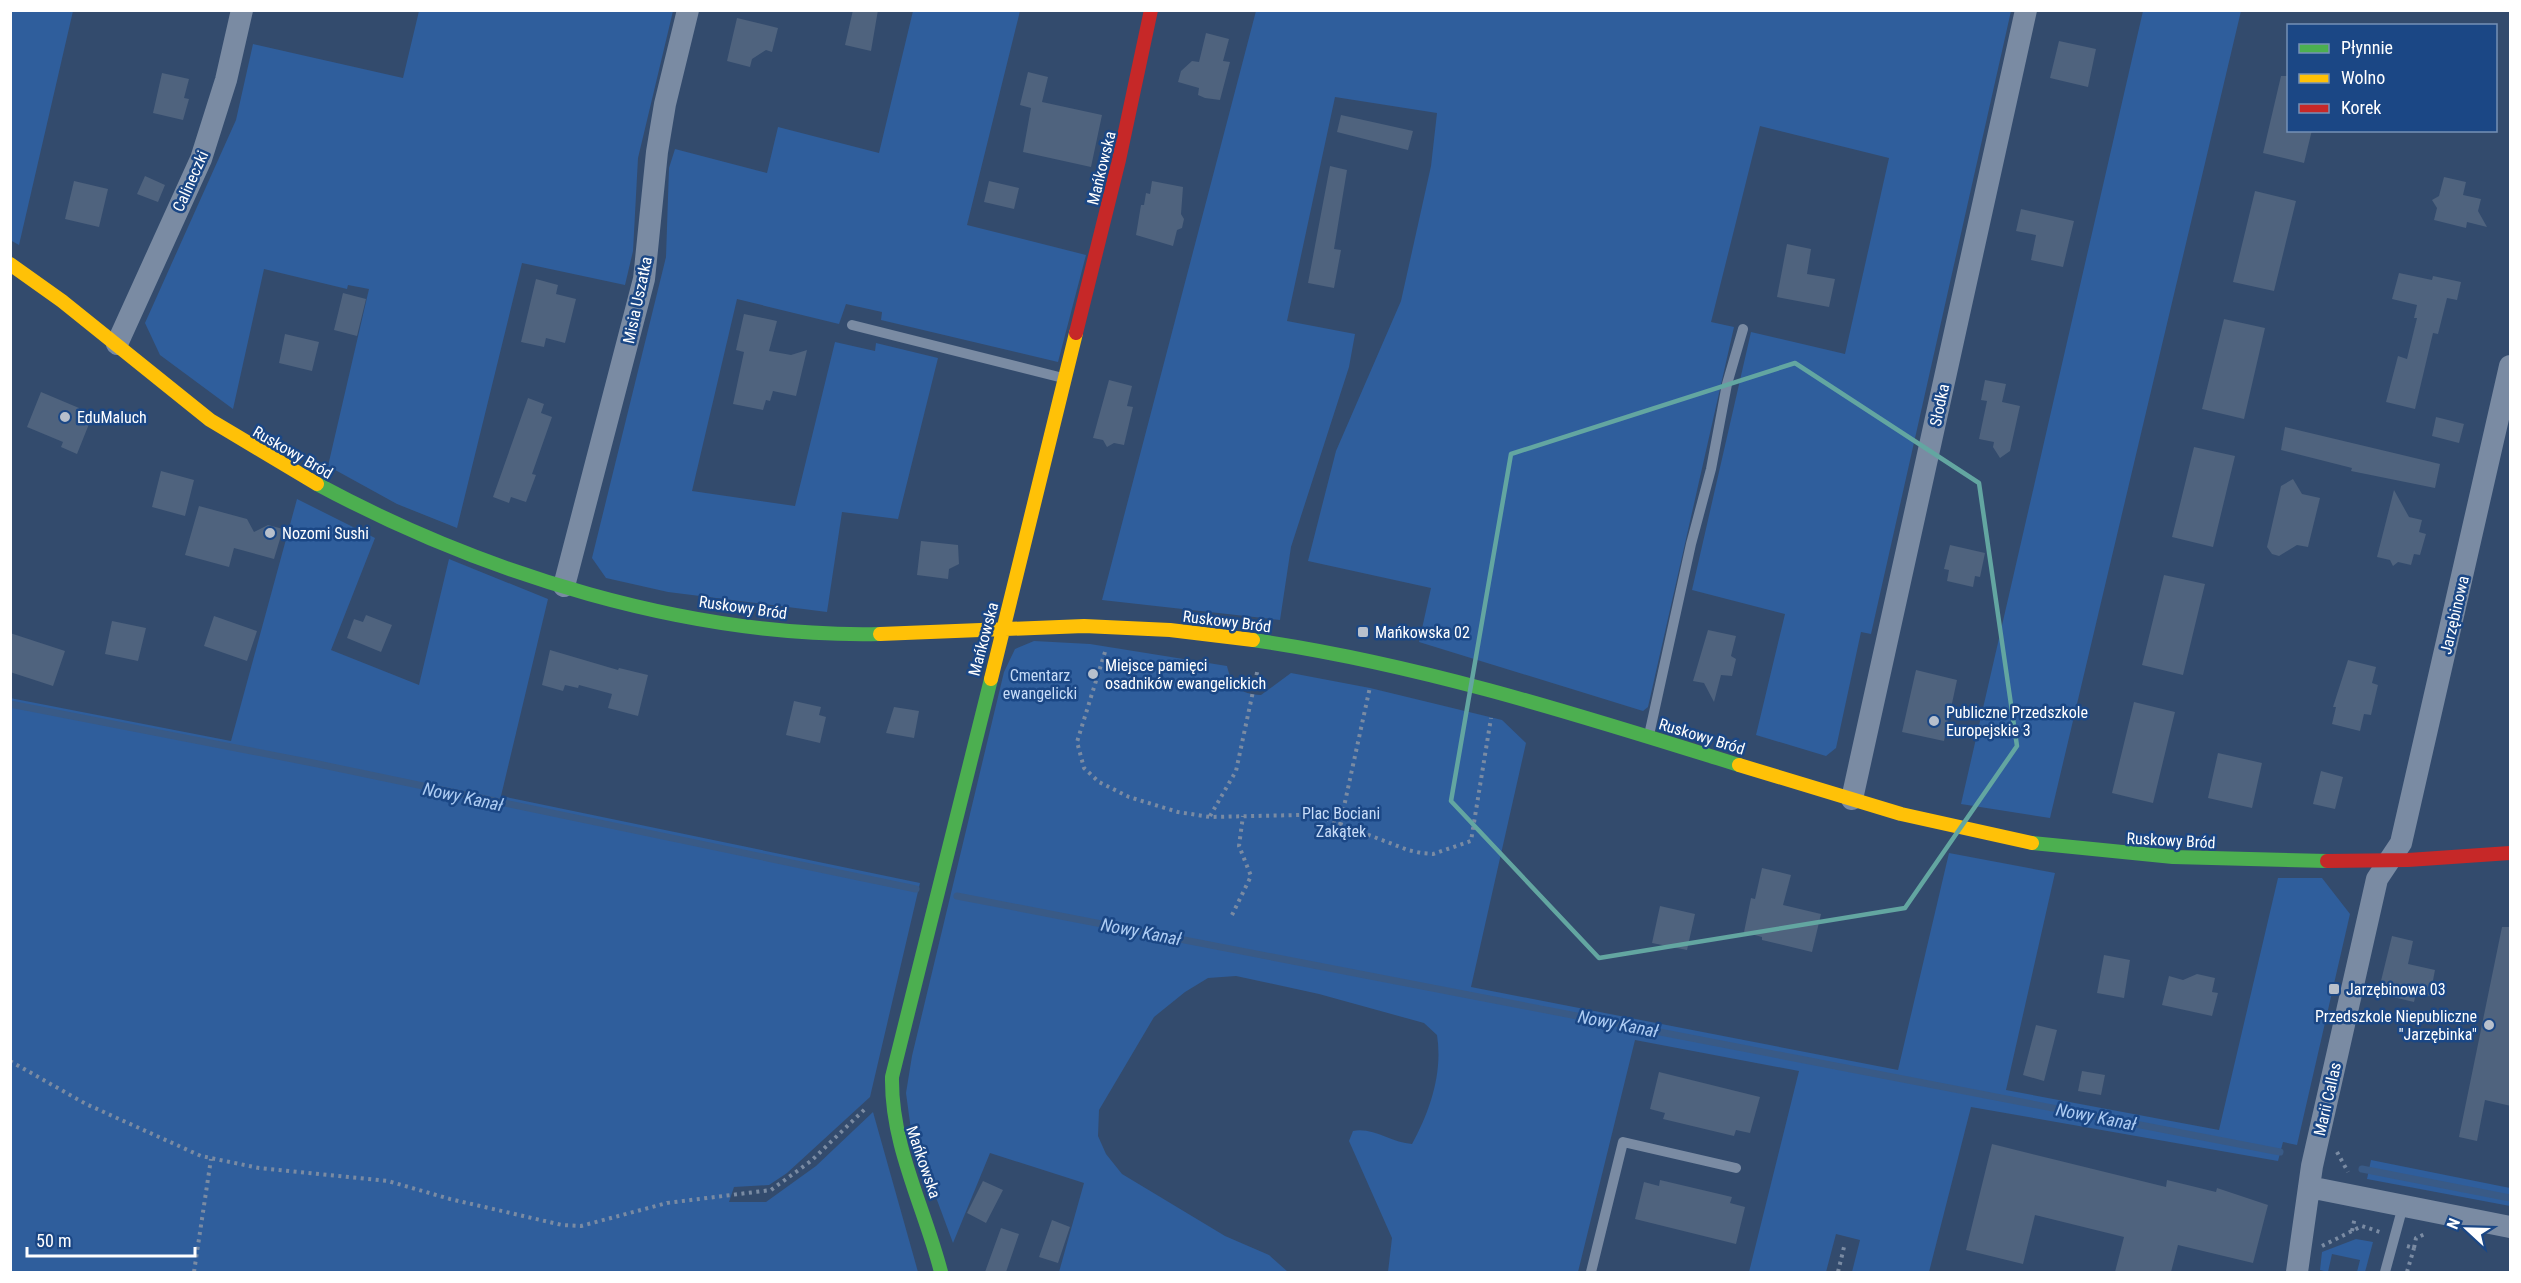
<svg xmlns="http://www.w3.org/2000/svg" width="2521" height="1283" viewBox="0 0 2521 1283" font-family="'Roboto Condensed',sans-serif">
	<rect width="100%" height="100%" fill="#334b6d"/>
	<path fill="#2f5e9c" d="M11,10L73,11L19,245L10,240Z
		M419,11H673L638,158L633,251L625,285L522,263L457,528L397,504L328,466L369,289L348,285L347,289L264,269L233,409L160,355L145,323L236,120L253,44L403,78Z
		M913,11H1020L967,225L1086,255L1058,362L881,320L882,312L846,304L839,324L737,299L692,491L795,506L835,342L875,351L876,343L938,358L898,519L842,512L827,612L668,592L606,578L592,558L666,257L669,168L675,149L767,173L778,127L879,153Z
		M1256,11H2011L1871,634L1861,632L1836,748L1826,756L1756,735L1785,614L1692,590L1751,332L1845,354L1889,158L1760,126L1711,322L1734,327L1648,707L1643,711L1419,642L1431,588L1308,561L1336,451L1401,301L1431,166L1437,113L1335,97L1287,321L1355,334L1349,367L1291,547L1280,620L1102,600Z
		M2143,11H2241L2050,818L1961,804Z
		M297,499L375,538L331,650L419,685L449,559L548,599L501,796L920,883L870,1097L787,1173L769,1185L734,1187L729,1202H766L816,1166L873,1112L918,1272H11L10,698L231,741Z
		M1034,641L1090,644L1227,666C1232,687 1240,694 1261,695L1291,673L1370,688L1502,720L1526,743L1471,987L1898,1070L1949,853L2055,873L2006,1090L2219,1130L2278,878H2322L2350,914L2297,1145L2283,1142L2278,1161L1971,1107L1929,1272H1852L1860,1240L1836,1234L1826,1272H1749L1799,1071L1635,1040L1578,1272H1388L1392,1238L1349,1141L1353,1131C1373,1127 1392,1143 1412,1144C1430,1111 1443,1073 1437,1035L1424,1023L1319,994L1236,976L1208,978L1185,992L1154,1017L1099,1110L1098,1136L1106,1154L1122,1174L1225,1236L1269,1255L1288,1272H1059L1084,1183L990,1153L953,1243L911,1130L906,1093L912,1056L1004,672L1015,649Z
		M2371,1160L2510,1188V1206L2367,1179Z
		M2356,1239L2373,1242L2365,1272H2357L2360,1260L2332,1254L2328,1272L2320,1270L2322,1252Z"/>
	<g fill="none" stroke-linecap="round" stroke-linejoin="round">
		<path stroke="#395a86" stroke-width="7" d="M10,704L318,764L916,889
			M957,896L2280,1152
			M2362,1169L2510,1198"/>
	</g>
	<path fill="#4f637e" d="M853,10H878L871,51L845,45Z
		M737,18L778,28L772,52L766,50L752,59L750,67L727,61Z
		M1206,33L1229,39L1223,61L1230,62L1220,100L1205,98L1198,95L1199,88L1178,82L1181,71L1192,61L1199,62Z
		M2059,41L2096,49L2088,87L2050,78Z
		M1028,72L1048,77L1042,102L1102,115L1091,167L1023,152L1031,108L1020,105Z
		M162,73L189,79L184,98L189,99L183,120L153,113Z
		M2281,76H2289V130H2312L2304,163L2263,153Z
		M1341,115L1413,131L1408,150L1337,132Z
		M1330,166L1347,170L1334,249L1341,250L1334,288L1308,283Z
		M145,176L165,185L158,202L137,194Z
		M2444,177L2466,182L2463,195L2481,199L2478,211L2487,227L2467,222L2466,228L2434,220L2437,208L2432,200L2439,196Z
		M74,181L108,189L99,227L65,219Z
		M989,181L1019,188L1014,209L984,202Z
		M1152,181L1183,187L1181,214L1184,219L1182,228L1177,230L1173,246L1136,235L1141,205H1144L1146,193L1150,194Z
		M2255,191L2296,201L2274,291L2233,282Z
		M2021,209L2074,221L2063,267L2031,260L2036,235L2016,231Z
		M1787,244L1811,249L1807,274L1835,279L1829,307L1777,297Z
		M2399,273L2432,280L2433,276L2461,282L2457,300L2447,298L2438,334L2433,333L2415,409L2386,402L2398,356L2407,359L2417,318H2414L2417,305L2392,299Z
		M536,279L558,285L556,294L576,299L565,343L546,338L544,347L521,342Z
		M343,293L366,299L357,336L334,330Z
		M744,314L777,321L769,351L791,355L807,350L796,396L773,391L770,401L766,400L763,410L733,404L744,352L736,350Z
		M2224,319L2265,328L2244,419L2202,409Z
		M285,334L319,342L312,371L279,363Z
		M1109,380L1132,386L1127,406L1133,407L1124,445L1114,443L1107,447L1103,440L1093,438Z
		M1985,380L2006,384L2002,402L2020,406L2010,451L2000,458L1993,447L1994,442L1979,439L1987,401L1981,400Z
		M41,392L79,408L77,413L91,419L77,454L61,447L63,442L27,427Z
		M528,398L544,404L541,413L552,417L532,474L536,475L526,502L511,497L509,503L493,497Z
		M2436,417L2464,424L2459,443L2432,436Z
		M2285,427L2440,464L2435,488L2351,471L2352,468L2281,450Z
		M2194,447L2235,456L2213,547L2172,537Z
		M161,471L194,480L185,516L152,507Z
		M2293,479L2302,494L2320,498L2308,547L2297,545L2279,556L2272,554L2267,547L2281,486Z
		M2394,490L2409,517L2422,520L2419,532L2426,534L2420,555L2414,554L2411,565L2398,562L2393,566L2390,560L2377,557Z
		M199,506L247,519L254,532L268,525L283,529L274,559L234,548L229,567L185,555Z
		M921,541L958,545L959,564L949,569L948,579L917,575Z
		M1950,545L1985,553L1980,577L1975,576L1973,587L1947,581L1949,570L1944,569Z
		M2164,575L2205,584L2183,675L2142,665Z
		M366,615L392,625L381,652L347,638L354,619L363,622Z
		M214,616L257,631L247,661L204,646Z
		M112,621L146,628L138,661L105,654Z
		M1708,630L1736,636L1731,656L1736,659L1732,676L1721,675L1714,702L1704,683L1693,681Z
		M10,633L65,651L53,686L10,672Z
		M550,650L618,670L619,668L648,675L638,716L608,708L612,694L579,685L578,688L565,685L563,691L542,685Z
		M2348,660L2376,667L2372,683L2378,685L2371,715L2364,714L2360,731L2332,724L2336,707H2333Z
		M1916,670L1957,680L1944,741L1902,732Z
		M794,701L821,707L819,715L826,717L820,743L786,735Z
		M2134,702L2175,712L2153,803L2112,793Z
		M894,707L919,711L914,738L886,733Z
		M2218,753L2262,763L2252,808L2208,798Z
		M2321,771L2343,777L2335,809L2313,804Z
		M1762,868L1791,875L1783,905L1821,914L1812,952L1762,940V937L1744,932L1751,898L1755,899Z
		M1660,906L1695,914L1687,950L1652,943Z
		M2502,927H2511V1106L2485,1100L2477,1141L2459,1137Z
		M2392,936L2413,941L2408,964L2435,970L2430,996L2416,993L2414,1002L2393,997L2395,988L2380,985Z
		M2104,955L2130,960L2124,998L2097,993Z
		M2197,974L2215,978L2212,992L2218,993L2212,1016L2162,1005L2169,976L2183,980Z
		M2036,1025L2057,1030L2044,1081L2023,1075Z
		M2082,1071L2105,1075L2101,1095L2078,1091Z
		M1659,1072L1760,1097L1750,1133L1736,1130L1734,1136L1663,1119L1665,1113L1650,1109Z
		M1992,1144L2166,1187L2167,1180L2216,1192L2217,1188L2268,1205L2253,1263L2178,1245L2171,1272H2115L2124,1237L2035,1215L2023,1264L1966,1250Z
		M1660,1180L1732,1197L1730,1203L1745,1207L1736,1244L1635,1219L1644,1182L1659,1186Z
		M983,1181L1003,1190L986,1223L967,1213Z
		M1052,1220L1070,1227L1058,1263L1039,1257Z
		M1001,1228L1019,1234L1006,1272H985Z"/>
	<g fill="none" stroke-linecap="round" stroke-linejoin="round">
		<path stroke="#7a8ba3" stroke-width="4" stroke-dasharray="3 4.5" stroke-linecap="butt" d="M1105,652L1077,742L1084,768L1099,782L1129,797L1178,812L1210,817L1300,815L1322,817L1408,850L1421,853L1433,854L1471,841L1491,718
			M1210,816L1236,771L1258,668
			M1340,825L1370,687
			M1232,915L1251,876L1239,846L1243,816
			M10,1061L86,1104L201,1156L259,1168L388,1181L450,1199L562,1225L581,1226L667,1203L771,1190L811,1161L865,1109
			M2337,1152L2348,1172
			M2352,1231L2355,1217
			M2322,1246L2362,1226L2380,1232
			M2407,1246L2414,1248L2416,1238L2425,1234
			M194,1272L211,1159
			M1838,1272L1844,1247
			M2407,1272L2414,1248"/>
		<path stroke="#7a8ba3" stroke-width="10" d="M852,325L1063,378
			M1649,735L1691,544L1711,469L1727,384L1743,329
			M1591,1272L1623,1142L1736,1168
			M2385,1272L2403,1206"/>
		<path stroke="#7a8ba3" stroke-width="22" d="M117,344L201,159L226,80L242,10
			M564,586L644,279L657,152L665,104L688,10
			M1852,799L2026,10
			M2309,1187L2510,1227
			M2297,1272L2312,1166L2377,879L2401,843L2510,366"/>
		<path stroke="#4caf50" stroke-width="14" d="M317,484C484,574 689,638 880,634
			M1253,640C1420,664 1579,715 1739,765
			M2032,843L2173,857L2327,861
			M941,1272C924,1206 891,1146 892,1077L991,679"/>
		<path stroke="#ffc107" stroke-width="14" d="M10,264L62,301L210,420L317,484
			M880,634L1084,626L1170,630L1253,640
			M991,679L1076,333
			M1739,765L1901,814L2032,843"/>
		<path stroke="#c62828" stroke-width="14" d="M1076,333L1119,160L1151,10
			M2327,861L2408,860L2510,853"/>
	</g>
	<path fill="none" stroke="#63a6a1" stroke-width="4.5" stroke-linejoin="round" d="M1795,363L1979,483L2017,746L1905,908L1599,958L1451,801L1511,454Z"/>
	<g fill="#b8c0cc" stroke="#1b4785" stroke-width="2">
		<circle cx="65" cy="417" r="6"/>
		<circle cx="270" cy="533" r="6"/>
		<rect x="1357" y="626" width="12" height="12" rx="3"/>
		<circle cx="1093" cy="674" r="6"/>
		<circle cx="1934" cy="721" r="6"/>
		<rect x="2328" y="983" width="12" height="12" rx="3"/>
		<circle cx="2489" cy="1025" r="6"/>
	</g>
	<g text-anchor="middle" stroke-width="5" stroke-linejoin="round" paint-order="stroke">
		<g font-size="16" fill="#fff" stroke="#1b4785">
			<text transform="translate(1101 168) rotate(-76)" y="6">Mańkowska</text>
			<text transform="translate(190 181) rotate(-66)" y="6">Calineczki</text>
			<text transform="translate(637 300) rotate(-78)" y="6">Misia Uszatka</text>
			<text transform="translate(1939 405) rotate(-78)" y="6">Słodka</text>
			<text transform="translate(293 452) rotate(30)" y="6">Ruskowy Bród</text>
			<text transform="translate(743 607) rotate(8)" y="6">Ruskowy Bród</text>
			<text transform="translate(2454 615) rotate(-77)" y="6">Jarzębinowa</text>
			<text transform="translate(1227 621) rotate(7)" y="6">Ruskowy Bród</text>
			<text transform="translate(983 639) rotate(-75)" y="6">Mańkowska</text>
			<text transform="translate(1702 736) rotate(17)" y="6">Ruskowy Bród</text>
			<text transform="translate(2171 840) rotate(3)" y="6">Ruskowy Bród</text>
			<text transform="translate(2327 1099) rotate(-77)" y="6">Marii Callas</text>
			<text transform="translate(924 1162) rotate(71)" y="6">Mańkowska</text>
		</g>
		<g font-size="16" fill="#fff" stroke="#1b4785" text-anchor="start">
			<text x="77" y="423">EduMaluch</text>
			<text x="282" y="539">Nozomi Sushi</text>
			<text x="1375" y="638">Mańkowska 02</text>
			<text x="1105" y="671">Miejsce pamięci<tspan x="1105" dy="18">osadników ewangelickich</tspan></text>
			<text x="1946" y="718">Publiczne Przedszkole<tspan x="1946" dy="18">Europejskie 3</tspan></text>
			<text x="2346" y="995">Jarzębinowa 03</text>
			<text x="2477" y="1022" text-anchor="end">Przedszkole Niepubliczne<tspan x="2477" dy="18">"Jarzębinka"</tspan></text>
		</g>
		<g font-size="16" fill="#c7dcf8" stroke="#1b4785">
			<text x="1040" y="681">Cmentarz<tspan x="1040" dy="18">ewangelicki</tspan></text>
			<text x="1341" y="819">Plac Bociani<tspan x="1341" dy="18">Zakątek</tspan></text>
		</g>
		<g font-size="18" font-style="italic" fill="#adccf3" stroke="#1b4785">
			<text transform="translate(463 797) rotate(12)" y="6">Nowy Kanał</text>
			<text transform="translate(1141 932) rotate(11)" y="6">Nowy Kanał</text>
			<text transform="translate(1618 1024) rotate(11)" y="6">Nowy Kanał</text>
			<text transform="translate(2096 1117) rotate(11)" y="6">Nowy Kanał</text>
		</g>
	</g>
	<rect width="2521" height="1283" fill="none" stroke="#ffffff" stroke-width="24"/>
	<rect x="2287" y="24" width="210" height="108" fill="#1b4785" stroke="#7691b6" stroke-width="1.5"/>
	<rect x="2299" y="44" width="30" height="9" fill="#4caf50" stroke="#7691b6" stroke-width="1.5"/>
	<text x="2341" y="54" font-size="18" fill="#ffffff">Płynnie</text>
	<rect x="2299" y="74" width="30" height="9" fill="#ffc107" stroke="#7691b6" stroke-width="1.5"/>
	<text x="2341" y="84" font-size="18" fill="#ffffff">Wolno</text>
	<rect x="2299" y="104" width="30" height="9" fill="#c62828" stroke="#7691b6" stroke-width="1.5"/>
	<text x="2341" y="114" font-size="18" fill="#ffffff">Korek</text>
	<g transform="translate(2467 1229) rotate(292)" stroke="#1b4785" stroke-width="4.5" paint-order="stroke">
	<path d="M0-4.5L10 22L0 15L-10 22Z" fill="#ffffff"/>
	<text y="-9" font-size="16" font-weight="bold" text-anchor="middle" fill="#ffffff">N</text>
	</g>
	<path d="M27 1247v9h168v-9" fill="none" stroke="#ffffff" stroke-width="3"/>
	<text x="36" y="1247" font-size="18" fill="#ffffff" stroke="#1b4785" stroke-width="4.5" paint-order="stroke">50 m</text>
</svg>
